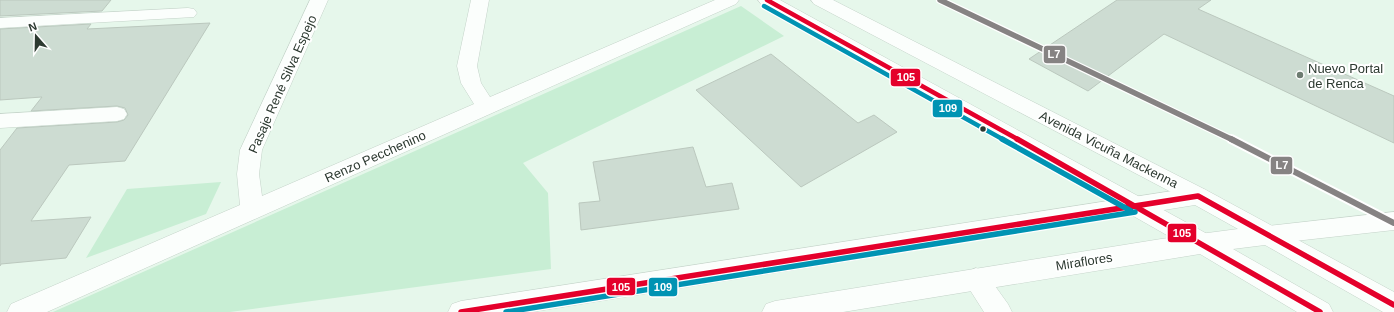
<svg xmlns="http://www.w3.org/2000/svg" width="1394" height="312" viewBox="0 0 1394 312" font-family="Helvetica,sans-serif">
	<rect width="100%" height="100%" fill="#e6f7eb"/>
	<path fill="#c8eed4" d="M741,6L784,36L523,163L548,193L551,269L230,312H53Z
		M221,182L206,214L86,258L127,189Z"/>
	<path fill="#cddcd2" stroke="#bbc8be" d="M0,0H111L102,11L0,16Z
		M1117,0H1211L1198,9L1394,96V143L1164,34L1088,91L1029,59Z
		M210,23L125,161L69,165L31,221L91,217L66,258L1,264L0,266V150L17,128L117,122L124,120L128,115L125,108L117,106L31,111L42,97L0,100V29L91,24L87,29Z
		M771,54L858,123L874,115L897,132L801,187L696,90Z
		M693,147L706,187L732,183L739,209L581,230L579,203L600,201L593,162Z"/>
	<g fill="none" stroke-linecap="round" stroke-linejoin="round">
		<g stroke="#c4d3c9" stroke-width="1">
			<path id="minor" d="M310,0H328L262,150L259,174L262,196L474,104L461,83L457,66L471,0H489L477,66L481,83L490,97L715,0H739L736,4L47,312H7L11,304L240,205L237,174L240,150Z
				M758,0H780L1211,236L1214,243L1211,250L1202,253L1193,250L761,4Z
				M811,0H833L1206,190L1210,196L1206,202L1198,205L1190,202L814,4Z
				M188,8L194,9L197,13L194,17L0,28V18Z
				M117,107L124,109L127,114L124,119L117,121L0,128V114Z
				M1394,212V230L1268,244L1259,242L1256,235L1259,228L1268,226Z
				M976,268L985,272L1008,304L1012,312H984L963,279L967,272Z"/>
		</g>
		<g stroke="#c4d3c9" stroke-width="1">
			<path id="major" d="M1198,187L1206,190L1394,292V312H1383L1265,245L1233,249L1329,304L1333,312H1297L1200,254L843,312H762L766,304L775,301L1161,239L1238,229L1195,205L531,312H448L452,304L461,301Z"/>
		</g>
		<use href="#minor" fill="#fbfefc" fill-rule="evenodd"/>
		<use href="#major" fill="#fbfefc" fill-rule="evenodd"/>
		<g stroke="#fff" stroke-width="7">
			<path id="bus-1-far1" d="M767,0L1019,140"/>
		</g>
		<g stroke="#fff" stroke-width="8">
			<path id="bus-1" d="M1017,139L1320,312
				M461,312L1198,196L1394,305"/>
		</g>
		<g stroke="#fff" stroke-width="7">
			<path id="bus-2-far1" d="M764,6L1004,140"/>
		</g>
		<g stroke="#fff" stroke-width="8">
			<path id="bus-2" d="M1002,139L1131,211
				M506,312L1135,212"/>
		</g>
		<use href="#bus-1-far1" stroke="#e4002b" stroke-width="4.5"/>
		<use href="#bus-1" stroke="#e4002b" stroke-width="5.5"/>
		<use href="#bus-2-far1" stroke="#0093b3" stroke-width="4.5"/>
		<use href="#bus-2" stroke="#0093b3" stroke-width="5.5"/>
		<g stroke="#fff" stroke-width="8">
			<path id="metro-1-far1" d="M940,0L1233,140"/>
		</g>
		<g stroke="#fff" stroke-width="10">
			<path id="metro-1" d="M1231,139L1394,223"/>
		</g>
		<use href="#metro-1-far1" stroke="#868383" stroke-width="5.5"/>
		<use href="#metro-1" stroke="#868383" stroke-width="6"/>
	</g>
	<circle fill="#6d7c71" stroke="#fff" stroke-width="1.5" cx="1300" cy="75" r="4"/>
	<circle fill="#2c3930" stroke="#fff" stroke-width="1.5" cx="983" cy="129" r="3.5"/>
	<g text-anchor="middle" stroke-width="4" stroke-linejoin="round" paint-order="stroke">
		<g font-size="13" fill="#2c3930" stroke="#fff" text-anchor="start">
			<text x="1308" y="73">Nuevo Portal<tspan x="1308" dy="15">de Renca</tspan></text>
		</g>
		<g font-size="13" fill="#2c3930" stroke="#fff">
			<text transform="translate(282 84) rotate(-66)" y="5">Pasaje René Silva Espejo</text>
			<text transform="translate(1109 149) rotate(27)" y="5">Avenida Vicuña Mackenna</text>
			<text transform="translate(375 156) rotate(-24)" y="5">Renzo Pecchenino</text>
			<text transform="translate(1084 261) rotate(-9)" y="5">Miraflores</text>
		</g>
	</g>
	<g stroke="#fff" stroke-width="1.5">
		<rect x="1043" y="45" width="23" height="19" rx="4" fill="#868383"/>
		<rect x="890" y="68" width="31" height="19" rx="4" fill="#e4002b"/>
		<rect x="932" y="99" width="31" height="19" rx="4" fill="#0093b3"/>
		<rect x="1270" y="156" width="23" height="19" rx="4" fill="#868383"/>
		<rect x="1167" y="223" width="30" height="20" rx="4" fill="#e4002b"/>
		<rect x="606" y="277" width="30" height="19" rx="4" fill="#e4002b"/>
		<rect x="648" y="277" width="30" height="20" rx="4" fill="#0093b3"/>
	</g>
	<g font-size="11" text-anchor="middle" font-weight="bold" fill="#fff">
		<text x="1054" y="58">L7</text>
		<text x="906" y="81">105</text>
		<text x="948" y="112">109</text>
		<text x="1282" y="169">L7</text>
		<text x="1182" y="237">105</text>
		<text x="621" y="291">105</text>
		<text x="663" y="291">109</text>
	</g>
	<g transform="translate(36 36) rotate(340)" stroke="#ffffff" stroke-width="3" paint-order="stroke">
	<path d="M0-3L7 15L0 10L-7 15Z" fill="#2c3930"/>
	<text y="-6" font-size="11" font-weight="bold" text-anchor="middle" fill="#2c3930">N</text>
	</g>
</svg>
